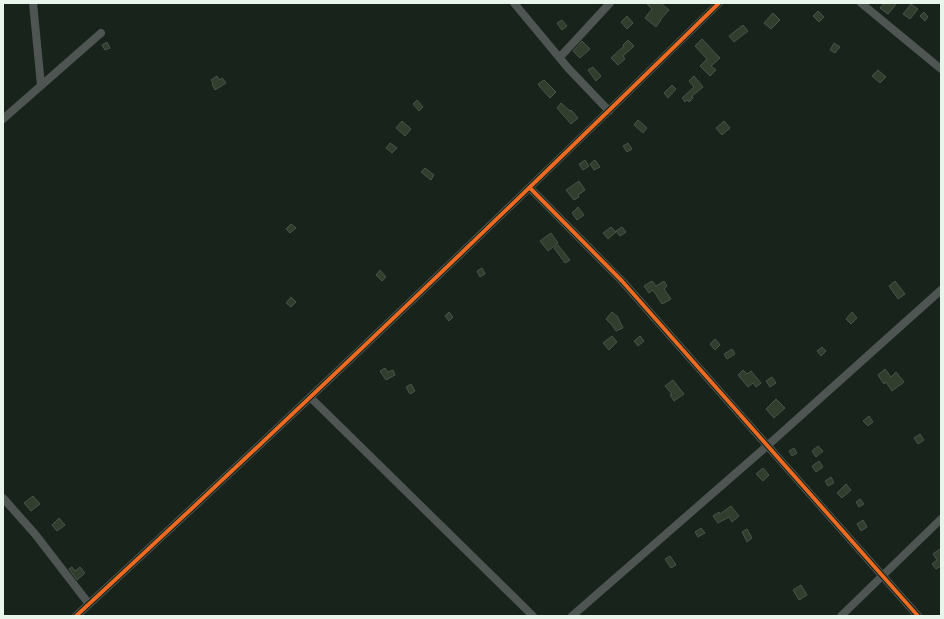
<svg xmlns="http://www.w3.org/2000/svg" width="944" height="619" viewBox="0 0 944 619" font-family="'Public Sans',sans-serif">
	<rect width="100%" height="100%" fill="#18231b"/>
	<path fill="#313d2d" stroke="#4b534b" d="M646,3H661L669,10L660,20H661L656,27L645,18L652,9Z
		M884,3H897L888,14L880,8Z
		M911,4L918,9L910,19L903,14Z
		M818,11L824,17L819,22L813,16Z
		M924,12L928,17L925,21L920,16Z
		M773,13L780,20L771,29L764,23Z
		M627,16L633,23L627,29L621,22Z
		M562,20L567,26L562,30L557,23Z
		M743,25L748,31L734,42L729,36Z
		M702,39L720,58L711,66L716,70L710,76L700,66L707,59L695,46Z
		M628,40L634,46L623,56L625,59L618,65L611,58L624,46L623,45Z
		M582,41L590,49L580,58L573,51Z
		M107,42L110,48L105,50L102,45Z
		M834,43L840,47L835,53L830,50Z
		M593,67L601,76L596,81L588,70Z
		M878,70L886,77L880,83L872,76Z
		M217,76L219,80L222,78L226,83L215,90L212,84L213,83L211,80Z
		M694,76L703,87L692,96L693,98L689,102L687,100L685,102L682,98L694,87L689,81Z
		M544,80L556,92L550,98L539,86H540L538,84Z
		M672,85L676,89L668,98L664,93Z
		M417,100L423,107L419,111L413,104Z
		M561,103L570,111L571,110L578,118L571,124L557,108Z
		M638,120L647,128L643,133L634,125Z
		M402,121L411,129L405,136L396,128Z
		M724,121L730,128L722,135L716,128Z
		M390,143L397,148L392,153L386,148Z
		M628,143L632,149L627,152L623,146Z
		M585,160L589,166L583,170L579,164Z
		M595,160L600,167L594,170L590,164Z
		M425,168L434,175L431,180L421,172Z
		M579,181L585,190L578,195L579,197L574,200L566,190Z
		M578,207L584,215L577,220L572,213Z
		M291,224L296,228L290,233L286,229Z
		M611,227L616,232L608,239L603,233Z
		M622,227L626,232L620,236L616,231Z
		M551,233L558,243L548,251L540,241Z
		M558,245L570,260L565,263L554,248Z
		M482,268L485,274L480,277L477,271Z
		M380,270L386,277L382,281L376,275Z
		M652,281L656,286L664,281L667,286L664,289L671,299L662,304L653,290L649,293L644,286Z
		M895,281L905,294L898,299L889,286Z
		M291,297L296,302L291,307L286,303Z
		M449,312L453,317L449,321L445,316Z
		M612,312L618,317V318L623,328L616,331L612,325L606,319Z
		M852,312L857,318L851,324L846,319Z
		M612,336L617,342L609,350L603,343Z
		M640,336L644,341L638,346L634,341Z
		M715,339L720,345L715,350L710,344Z
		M822,347L826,351L821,356L817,351Z
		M732,349L735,354L727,359L724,354Z
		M385,368L388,372L393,370L395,375L386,380L380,371Z
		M885,369L891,377L896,372L904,382L892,391L886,382L884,384L878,375Z
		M743,370L747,374L751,371L761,383L756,387L753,383L748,387L738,375Z
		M772,377L776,383L770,387L766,381Z
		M673,380L680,389L684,394L674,401L670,395L672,394L665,386Z
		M411,384L415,391L410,394L406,387Z
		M776,399L785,408L774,418L766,409Z
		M869,416L873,422L868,426L863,421Z
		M920,434L924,440L918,444L914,438Z
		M818,446L823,451L816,457L812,451Z
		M794,448L797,453L792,456L789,451Z
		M819,461L823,467L816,472L812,466Z
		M763,468L769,475L763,481L756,474Z
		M831,477L834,483L828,486L825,481Z
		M846,484L851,490L842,498L837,493Z
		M33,496L40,504L31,511L24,503Z
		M860,499L864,504L859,507L856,502Z
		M731,506L739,516L732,522L729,517L718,523L713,516L719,512L720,514Z
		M59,518L65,525L57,531L52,525Z
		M863,520L867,527L861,531L857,524Z
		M701,528L705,533L698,537L695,532Z
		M747,529L752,538L747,542L742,532Z
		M941,548V566L936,569L932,564L937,560L933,554Z
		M670,556L676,565L671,568L665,559Z
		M72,567L75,571L80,567L85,573L77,580L69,569Z
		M801,585L807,595L799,600L793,590Z"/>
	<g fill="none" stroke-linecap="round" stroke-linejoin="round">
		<path stroke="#4f5552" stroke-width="8" d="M33,3L41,85
			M514,3L568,68L609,111
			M861,3L941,69
			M560,57L610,3
			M3,119L101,33
			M530,188L622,281L918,616
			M310,397L533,616
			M3,498L35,534L89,604
			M76,616C294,415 508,210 719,3
			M572,616L767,446L941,290
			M841,616L941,519"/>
		<g stroke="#091e11" stroke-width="6">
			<path id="cycleway" d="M530,188L622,281L918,616
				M76,616C294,415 508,210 719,3"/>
		</g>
		<use href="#cycleway" stroke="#ed6a23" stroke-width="4"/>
	</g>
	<rect width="944" height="619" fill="none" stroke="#e8f5eb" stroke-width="8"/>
</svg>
